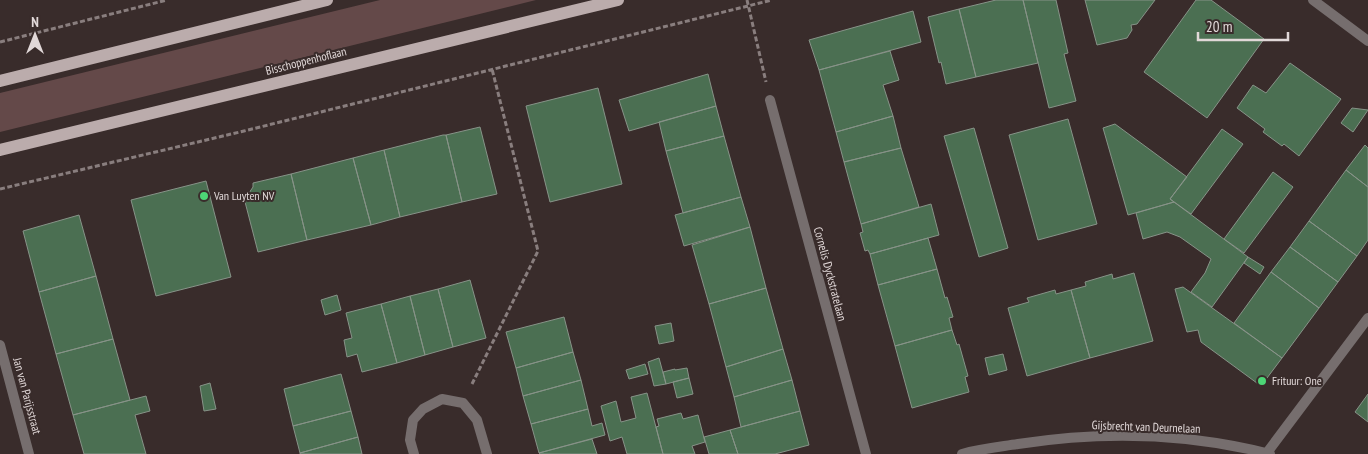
<svg xmlns="http://www.w3.org/2000/svg" width="1368" height="454" viewBox="0 0 1368 454" font-family="'PT Sans Narrow',sans-serif">
	<rect width="100%" height="100%" fill="#392c2b"/>
	<path fill="#644949" d="M380,0H536L0,132V93Z"/>
	<path fill="#4b6f52" stroke="#879388" d="M996,0H1023L1038,63L976,77L959,9Z
		M1023,0H1056L1068,53L1064,54L1076,101L1049,108Z
		M1085,0H1155L1137,24L1131,25L1132,30L1127,38L1097,45Z
		M1196,0H1211L1264,39L1207,118L1144,72Z
		M959,9L976,77L946,84L941,62L939,63L928,17Z
		M913,11L921,42L819,70L809,40Z
		M890,51L899,80L883,85L893,116L836,132L819,70Z
		M1290,63L1341,99L1299,156L1284,144L1282,146L1263,132L1265,129L1237,108L1253,85L1266,93Z
		M708,74L716,106L629,131L619,100Z
		M598,88L622,184L550,202L526,106Z
		M716,106L724,136L666,151L659,122Z
		M1352,108L1368,110L1353,132L1341,123Z
		M893,116L901,148L844,162L836,132Z
		M1068,119L1097,224L1038,240L1009,135Z
		M1115,124L1187,177L1170,199L1174,202L1128,215L1103,128Z
		M480,127L497,194L462,202L446,135Z
		M974,128L1008,248L979,257L944,136Z
		M1222,129L1243,144L1191,214L1170,199Z
		M443,135H446L462,202L400,217L384,150Z
		M724,136L741,197L683,213L666,151Z
		M1365,145L1368,148V187L1346,170Z
		M901,148L919,207L861,224L844,162Z
		M384,150L400,217L371,225L353,158Z
		M353,158L371,225L307,240L291,174Z
		M1346,170L1368,187V240L1357,256L1309,221Z
		M1273,172L1293,187L1244,253L1224,239Z
		M291,174L307,240L258,252L244,198L245,196H247L253,187V183Z
		M206,181L231,277L156,296L131,200Z
		M741,197L750,227L684,246L675,215Z
		M1174,202L1248,257L1212,307L1191,292L1205,273L1211,259L1180,237L1167,232L1143,239L1136,213Z
		M931,204L939,235L870,254L868,250L865,251L860,233L863,232L861,224Z
		M79,215L96,276L39,292L23,231Z
		M1309,221L1357,256L1338,282L1290,247Z
		M750,227L766,288L709,304L692,245Z
		M928,238L937,269L878,285L870,254Z
		M1290,247L1338,282L1319,308L1271,272Z
		M1248,257L1264,267L1260,274L1244,263Z
		M937,269L945,298L947,297L953,317L949,318L952,330L895,346L878,285Z
		M1271,272L1319,308L1282,358L1234,323Z
		M1134,273L1153,341L1090,358L1071,290L1086,286L1085,282L1112,274L1113,279Z
		M96,276L113,339L56,354L39,292Z
		M470,280L486,338L453,347L438,289Z
		M1183,287L1282,358L1261,386L1201,342L1198,330L1187,332L1175,289Z
		M766,288L783,349L726,367L709,304Z
		M438,289L453,347L425,355L410,296Z
		M1055,290L1056,294L1071,290L1090,358L1027,376L1008,308L1029,302L1027,298Z
		M337,295L341,310L325,315L321,300Z
		M410,296L425,355L397,363L381,304Z
		M381,304L397,363L362,372L357,354L347,357L344,340L352,338L346,313Z
		M564,317L573,352L516,368L506,332Z
		M671,323L674,341L659,344L655,326Z
		M952,330L957,345L959,344L968,376L965,377L969,392L912,408L895,346Z
		M113,339L130,400L73,415L56,354Z
		M783,349L792,380L734,397L726,367Z
		M573,352L581,380L523,396L516,368Z
		M1003,354L1007,370L989,375L985,358Z
		M659,358L666,384L654,386L648,362Z
		M645,364L648,374L629,379L626,370Z
		M687,368L689,378L666,384L663,372L675,369V370Z
		M341,374L351,411L293,426L284,389Z
		M689,378L693,394L677,398L673,382Z
		M581,380L588,409L531,424L523,396Z
		M792,380L800,411L741,427L734,397Z
		M210,383L216,409L204,411L200,386Z
		M647,393L663,454H627L622,437L610,441L601,406L616,401L621,422L636,418L631,397Z
		M1368,394V422L1355,412Z
		M146,396L150,411L135,415L146,454H84L73,415Z
		M588,409L592,426L602,423L605,435L539,453L531,424Z
		M351,411L358,437L300,453L293,426Z
		M800,411L809,445L775,454H738L730,430Z
		M681,413L683,419L698,415L705,442L692,446L695,454H663L656,427L659,426L657,419Z
		M730,430L738,454H709L704,437Z
		M358,437L362,454H300V453Z
		M592,439L597,454H540L539,453Z"/>
	<g fill="none" stroke-linecap="round" stroke-linejoin="round">
		<path stroke="#897e7e" stroke-width="3" stroke-dasharray="5 2.5" stroke-linecap="butt" d="M747,0L766,82
			M0,42L167,0
			M0,189L244,131L772,0
			M472,384L538,251L492,69"/>
		<path stroke="#766e6e" stroke-width="10" d="M1313,0L1368,41
			M770,100L866,454
			M0,345L29,454
			M414,454L410,440L413,420L423,409L442,399L463,403L477,420L487,454
			M962,454C980,449 999,447 1018,444C1102,431 1188,433 1270,454
			M1266,454L1368,318"/>
		<path stroke="#bbacac" stroke-width="12" d="M0,81L327,0
			M0,150L618,0"/>
	</g>
	<g fill="#4dd676" stroke="#392c2b" stroke-width="2">
		<circle cx="204" cy="196" r="5"/>
		<circle cx="1262" cy="381" r="5"/>
	</g>
	<g text-anchor="middle" stroke-width="4" stroke-linejoin="round" paint-order="stroke">
		<g font-size="12" fill="#e1d8d8" stroke="#392c2b">
			<text transform="translate(306 61) rotate(-14)" y="4">Bisschoppenhoflaan</text>
			<text transform="translate(830 274) rotate(75)" y="4">Cornelis Dyckstratelaan</text>
			<text transform="translate(27 396) rotate(75)" y="4">Jan van Parijsstraat</text>
			<text transform="translate(1146 427) rotate(2)" y="4">Gijsbrecht van Deurnelaan</text>
		</g>
		<g font-size="12" fill="#e1d8d8" stroke="#392c2b" text-anchor="start">
			<text x="214" y="200">Van Luyten NV</text>
			<text x="1272" y="385">Frituur: One</text>
		</g>
	</g>
	<g transform="translate(35 35)" stroke="#392c2b" stroke-width="4" paint-order="stroke">
	<path d="M0-4L9 19L0 12L-9 19Z" fill="#e1d8d8"/>
	<text y="-8" font-size="14" font-weight="bold" text-anchor="middle" fill="#e1d8d8">N</text>
	</g>
	<path d="M1198 32v8h90v-8" fill="none" stroke="#e1d8d8" stroke-width="2.5"/>
	<text x="1206" y="32" font-size="15" fill="#e1d8d8" stroke="#392c2b" stroke-width="4" paint-order="stroke">20 m</text>
</svg>
